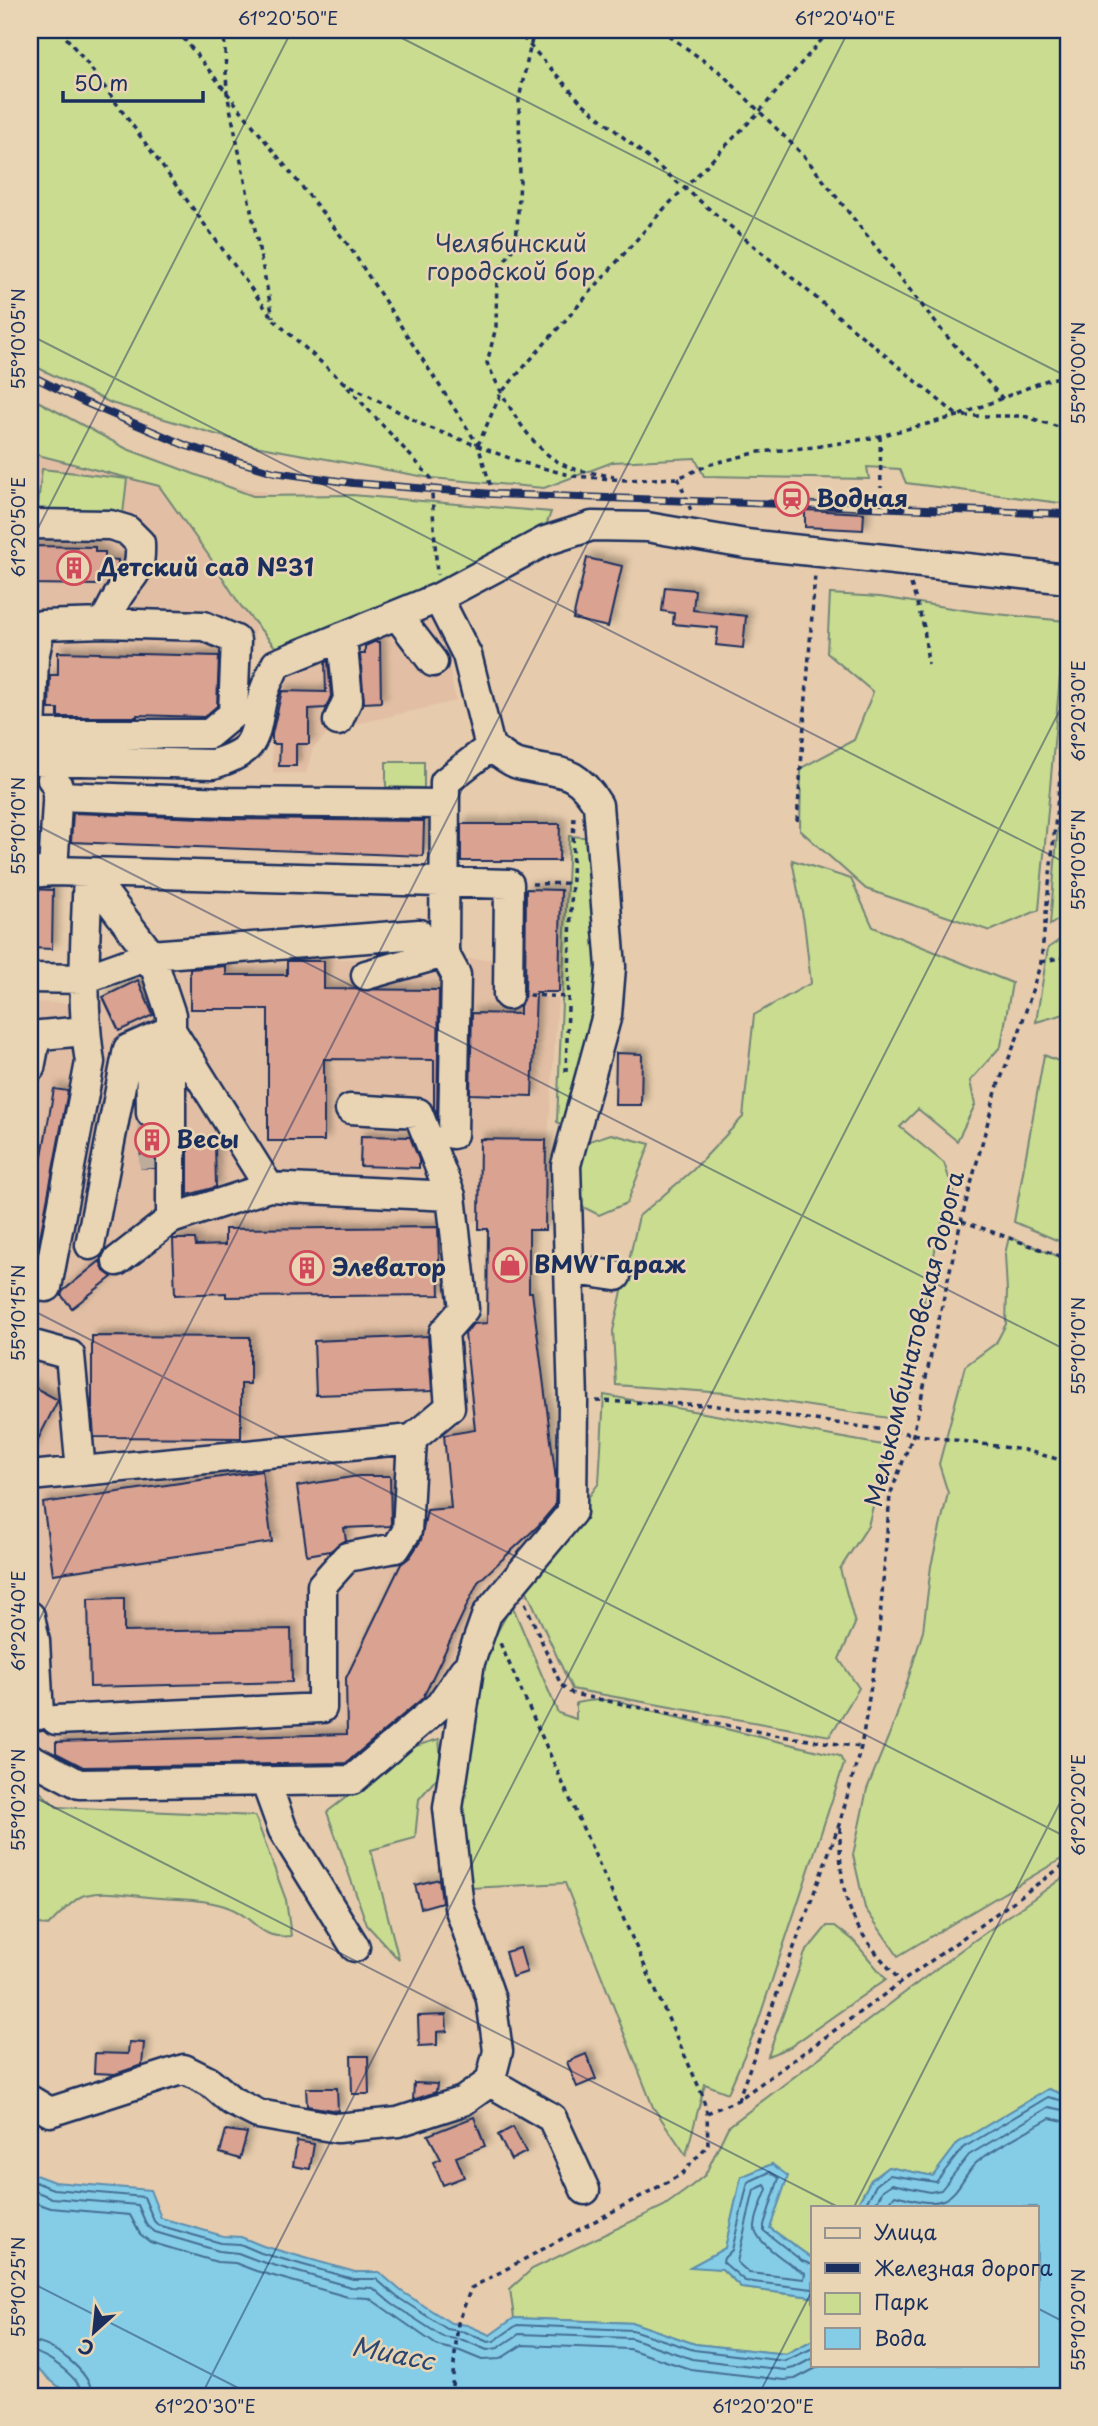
<svg xmlns="http://www.w3.org/2000/svg" width="1098" height="2426" viewBox="0 0 1098 2426" font-family="'Playpen Sans',sans-serif">
	<defs>
		<filter id="shadow"><feDropShadow dx="5" dy="-5" stdDeviation="3.5" flood-color="#0004"/></filter>
	</defs>
	<rect width="100%" height="100%" fill="#e6cbac"/>
	<filter id="ink" filterUnits="userSpaceOnUse"><feTurbulence type="fractalNoise" baseFrequency=".0143" numOctaves="2"/><feDisplacementMap in="SourceGraphic" scale="14" xChannelSelector="R" yChannelSelector="G"/><feConvolveMatrix kernelMatrix="1 2 1 2 8 2 1 2 1" color-interpolation-filters="sRGB"/></filter>
	<g filter="url(#ink)">
		<path fill="#e2bfa4" d="M30,453L267,492L246,732L213,754L30,748Z
			M437,609L456,701L331,730L313,748L306,773H273L268,687L281,669Z
			M189,959H511L512,996L558,998L542,1223L471,1222V1320L536,1318L561,1514L483,1591L426,1715L359,1764L71,1773L30,1752V1012L32,1002L90,1004Z"/>
		<path fill="#c9dc90" stroke="#728677" stroke-width="2" d="M30,30H1068V504L906,483L900,469L867,467L869,479L704,476L695,458L613,462L544,488L431,478L255,446L111,403L30,364Z
			M30,397L127,449L253,496L352,495L551,512L544,531L421,594L276,648L240,605L209,556L159,486L30,453Z
			M42,469L127,479L122,523L37,513Z
			M830,594L880,597L977,612L1065,621L1039,910L990,931L866,889L800,830L801,768L854,740L873,692L827,653Z
			M1068,745V913L1050,925L1063,765Z
			M386,762H424V788L386,787Z
			M569,836L596,838L602,1004L568,1128L557,1122Z
			M792,860L851,879L873,927L1012,983L1001,1046L970,1081L975,1105L957,1141L918,1109L900,1127L944,1163L955,1196L938,1233L928,1290L907,1348L915,1384L895,1419L725,1393L616,1385L613,1331L639,1216L693,1170L743,1117L754,1015L811,983L804,922Z
			M1068,934V1013L1036,1022L1048,948Z
			M1044,1055L1068,1065V1245L1014,1222Z
			M611,1134L650,1144L627,1203L599,1215L577,1204L572,1182L586,1142Z
			M1009,1237L1068,1260V1855L898,1956L865,1908L853,1855L867,1789L896,1718L923,1631L931,1566L948,1493L939,1464L965,1366L996,1343L1006,1324L1007,1291L1005,1254Z
			M604,1395L888,1446L868,1526L840,1569L855,1624L839,1659L859,1688L830,1736L572,1689L524,1585L599,1483Z
			M512,1605L558,1713L576,1719V1703C604,1697 624,1700 650,1711L840,1756L844,1764L756,2028L728,2093L705,2084L686,2155L653,2107L565,1883L471,1888L459,1787L485,1654Z
			M439,1739L442,1772L419,1799L415,1838L371,1850L399,1960L367,1925L327,1812L412,1747Z
			M30,1783L57,1807L255,1816L286,1900L291,1936C258,1940 255,1917 230,1908C207,1899 184,1900 161,1898C136,1897 110,1889 85,1895C75,1897 56,1918 48,1926L30,1922Z
			M1068,1874V2096L1048,2089L958,2143L933,2176L888,2167L871,2180L856,2207H813V2259L770,2228L772,2164L741,2177L725,2249L692,2266L722,2269L742,2288L813,2297V2340L786,2354L695,2344L634,2323L514,2318L510,2289L532,2269L664,2206L685,2191L705,2175L728,2127L961,1950Z
			M827,1926H835L853,1940L886,1979L790,2047L768,2056L805,1953Z"/>
		<path fill="#85cde6" stroke="#5b8eb0" stroke-width="2" d="M1048,2089L1068,2096V2396H70L38,2370L30,2367V2173L54,2182L150,2190L161,2218L223,2236L241,2237L263,2246L355,2272H379L401,2291L451,2323L467,2325L490,2335L514,2318L634,2323L695,2344L786,2354L813,2340V2365H1037V2207H856L871,2180L888,2167L933,2176L958,2143Z
			M772,2164L788,2176L770,2228L813,2259V2297L742,2288L722,2269L690,2267L725,2248L741,2177Z"/>
		<g fill="none" stroke-linecap="round" stroke-linejoin="round">
			<path stroke="#456e94" stroke-width="2" d="M30,2180L53,2189L144,2197L154,2221L158,2225L221,2243L240,2244L261,2253L353,2279H376L397,2297L447,2329L465,2332L488,2342L494,2341L517,2325L632,2330L694,2350L785,2361L813,2348
				M765,2185L767,2189C763,2201 756,2214 755,2226C753,2241 792,2266 805,2273L804,2279L749,2273L737,2262L754,2190Z
				M30,2189L52,2198L138,2205L147,2226L155,2232L219,2251L238,2253L259,2261L351,2287L373,2288L392,2304L443,2337L463,2340L487,2350L498,2348L519,2334L631,2338L692,2359L785,2370L794,2368L813,2358
				M30,2201L51,2208L130,2215L140,2234L150,2242L217,2262L235,2263L256,2271L348,2297L369,2298L438,2346L460,2351L482,2360L500,2359L522,2345L629,2349L690,2369L784,2380L795,2379L822,2365
				M864,2207L876,2185L889,2175L936,2182L963,2148L1048,2097L1068,2102
				M874,2207L883,2190L892,2184L930,2192L941,2190L969,2155L1049,2107L1068,2111
				M886,2207L895,2195C909,2198 928,2206 943,2200C958,2194 964,2175 975,2164C990,2150 1031,2129 1050,2118L1068,2122
				M813,2265L802,2261L764,2231V2225L779,2178L770,2172L748,2182L732,2250L724,2258L723,2262L745,2281L813,2289
				M30,2342C53,2342 92,2373 93,2396
				M30,2352C47,2353 81,2379 83,2396"/>
		</g>
		<path fill="#d9a291" stroke="#1b2f5e" stroke-width="2" filter="url(#shadow)" d="M805,510L864,513L863,530L805,527Z
			M30,546L95,547V552H105V559L118,560V568L112,576H99V585L30,584Z
			M587,558L622,566L608,627L573,619Z
			M665,587L695,590L693,610L746,616L743,648L716,645L718,628L673,624L674,613L662,611Z
			M374,642H380L381,702L364,703L360,654H365V646Z
			M58,652L219,656L217,706L204,717L137,715V717H58V709H49L50,675H58Z
			M328,661L331,696L326,708L309,709V744H296V766H279L280,744H272V734L282,691L326,692L325,662Z
			M73,813L228,819L424,821L423,856L71,842Z
			M461,824H560L559,861H461Z
			M30,889L53,890L52,949L30,948Z
			M526,889L561,890L559,992H536L532,1096L470,1094L472,1013L520,1014V1006L525,995Z
			M287,961H324V989L439,990L437,1115L434,1108V1060L324,1059V1141H268V1009H190V969L226,966V975H287Z
			M138,980L153,1015L119,1031L103,997Z
			M616,1053L642,1054L641,1105H615Z
			M54,1089L68,1091L34,1269H30V1222Z
			M140,1125L154,1129V1168H141Z
			M361,1136L410,1137L419,1160V1168L360,1166Z
			M480,1139L546,1140L545,1230H529V1292H532L556,1480L555,1506L538,1526L478,1582L423,1698L346,1763L83,1767L56,1753V1742L347,1734L346,1678L401,1564L410,1557L421,1540L427,1510L451,1508L444,1435L475,1430L465,1334L473,1324L487,1323L488,1229H479Z
			M188,1144H215L216,1187L188,1195Z
			M438,1227L440,1295L226,1297V1293L175,1295L173,1239H195L196,1246L225,1245V1229Z
			M100,1261L104,1271L112,1277L72,1308L61,1295L63,1291Z
			M92,1336L250,1337V1384H241V1438L94,1437L92,1409Z
			M428,1336L432,1391L316,1395L314,1341Z
			M30,1385L58,1400L30,1455Z
			M262,1471L272,1542L53,1574L43,1503Z
			M358,1476H390L391,1526L344,1528L346,1540L330,1551L307,1555L297,1486Z
			M124,1598V1632L291,1629L292,1682L90,1687L88,1599Z
			M439,1879L442,1902L421,1908L415,1885Z
			M520,1948L527,1972L512,1977L505,1952Z
			M446,2015L447,2031L437,2032V2045L419,2046L418,2016Z
			M129,2042L144,2043L142,2065L115,2074L94,2073L95,2053L128,2054Z
			M586,2054L596,2079L577,2087L567,2062Z
			M351,2056H368L369,2094H352Z
			M414,2083L437,2084L436,2092L413,2100Z
			M306,2088H337L338,2111L307,2106Z
			M474,2117L485,2146L456,2157L464,2177L443,2185L433,2162L441,2159L428,2135Z
			M513,2127L526,2152L511,2160L498,2135Z
			M226,2130L247,2133L240,2159L220,2153Z
			M297,2141L314,2144L310,2169L293,2166Z"/>
		<g fill="none" stroke-linecap="round" stroke-linejoin="round">
			<path stroke="#bdac9c" stroke-width="28" stroke-dasharray="28 14" stroke-linecap="butt" d="M151,1113L154,1168"/>
			<g stroke="#1b2f5e" stroke-width="33">
				<path id="minor" d="M30,524L110,525L127,530L140,543C141,573 136,570 120,593C114,602 109,613 104,623L41,625L34,658L31,734
					M397,615L433,662
					M338,721L348,699L342,637
					M30,734H209L233,714L236,640L204,626L104,623
					M30,757L37,760L213,764C260,750 253,737 263,695C266,684 272,674 276,664L438,598L545,541L592,526L647,527L746,544L1068,579
					M52,779L58,786L53,871
					M57,796L228,802L444,804
					M88,872L151,955L171,1015V1219
					M30,873L53,871L509,884L508,995
					M366,975L444,953
					M30,978L84,979L151,955L419,934
					M30,1036L85,1031
					M150,1040L151,1113
					M30,1068L36,1037
					M350,1109L418,1113L451,1196
					M453,1134L456,975L444,953L445,782L490,747
					M90,1245L128,1049L171,1030L269,1187
					M568,1269L616,1276
					M30,1285L47,1287L90,1062C80,999 86,936 88,872
					M30,1344L70,1355L81,1471
					M30,1476L412,1439
					M30,1616L35,1641L39,1715
					M56,1720L322,1708V1585L347,1557L396,1548L407,1531L412,1439L450,1407L444,1332L464,1309L451,1196L269,1187L171,1219L117,1261
					M30,1758L79,1784L352,1780L440,1705L464,1670
					M266,1783L283,1830L355,1947
					M490,2082L552,2118L585,2190
					M30,2100L50,2112L184,2069L210,2082L232,2101L258,2114L337,2128L398,2122L463,2101L490,2082L498,2051L491,1999L459,1907L448,1808L470,1662L487,1614L572,1512L573,1401L566,1165L607,1015L611,967L598,805C573,764 558,775 518,764C509,762 499,752 490,747L467,655L438,598"/>
			</g>
			<path stroke="#1b2f5e" stroke-width="3.5" stroke-dasharray="5 5" stroke-linecap="butt" d="M60,30L90,67L274,320L342,381L431,478L437,575
				M177,30L349,246L478,445L493,494
				M224,30L227,93L273,317
				M516,30L581,102L958,416L1047,380L1068,375
				M534,30L519,99L520,181L516,244L497,273L496,327L487,363C503,397 529,450 566,466C580,472 598,473 614,477
				M661,30L721,73L805,157L943,332L1003,399
				M342,381L425,426L520,462L573,476L627,480L678,478L711,464L759,452L815,447L872,438L958,416H1024L1068,430
				M880,436L881,488
				M478,445L501,393L661,212L759,112L830,30
				M678,478L692,513
				M911,584L924,627L928,664
				M797,821L815,574
				M532,884L572,883
				M1041,962L1068,956
				M529,995L568,997
				M566,1072L574,814
				M962,1221L1068,1259
				M596,1401L710,1405L1024,1450L1068,1462
				M525,1603L561,1685L573,1694L780,1736L861,1747
				M840,1828C840,1855 840,1883 850,1909C859,1936 882,1959 900,1981
				M738,2100L840,1822L861,1747L878,1643L890,1495L913,1435L961,1221L997,1088L1019,1033L1041,962L1068,700
				M707,2113L738,2100L1068,1862
				M451,2396L458,2323L471,2288L682,2174L708,2145L707,2113L702,2094L500,1643"/>
			<use href="#minor" stroke="#e9d5b3" stroke-width="28"/>
			<g stroke="#1b2f5e" stroke-width="8">
				<path id="rail" d="M30,375L84,402L187,446L274,472L353,483L493,494L1068,514"/>
			</g>
			<use href="#rail" stroke="#e9d5b3" stroke-width="5" stroke-dasharray="16" stroke-linecap="butt"/>
		</g>
	</g>
	<path fill="none" stroke="#1b2f5e" stroke-width="2" stroke-opacity="0.45" d="M386,30L1068,377M30,335L1068,864M30,544L292,30M30,822L1068,1351M30,1309L1068,1838M30,1638L849,30M30,1795L838,2207M854,2207L1068,1787M30,2282L254,2396M1037,2308L1068,2324M201,2396L1068,694M758,2396L813,2289"/>
	<defs>
		<g id="station-ring" transform="scale(1.75)"><circle r="9.5" fill="#e9d5b3" stroke="#d1495b" stroke-width="1.5"/><path d="M-3-6H3Q5-6 5-4V2Q5 4 3 4L4.5 6H3L1.5 4h-3L-3 6H-4.5L-3 4Q-5 4-5 2V-4Q-5-6-3-6ZM-3.5-4v3h7v-3ZM-3.5 1v1.5H-2V1ZM2 1v1.5H3.5V1Z" fill="#d1495b"/></g>
		<g id="building-ring" transform="scale(1.75)"><circle r="9.5" fill="#e9d5b3" stroke="#d1495b" stroke-width="1.5"/><path d="M-4-6H4V6H1V3H-1V6H-4ZM-2.5-4.3h1.7v1.8h-1.7ZM.8-4.3h1.7v1.8H.8ZM-2.5-1h1.7V.8h-1.7ZM.8-1h1.7V.8H.8Z" fill="#d1495b"/></g>
		<g id="shop-ring" transform="scale(1.75)"><circle r="9.5" fill="#e9d5b3" stroke="#d1495b" stroke-width="1.5"/><path d="M-5-2.5h2.3a2.7 3.5 0 0 1 5.4 0H5L5.5 6h-11ZM-1.5-2.5h3a1.5 2.3 0 0 0-3 0Z" fill="#d1495b"/></g>
	</defs>
	<g fill-rule="evenodd">
		<use href="#station-ring" x="792" y="499"/>
		<use href="#building-ring" x="74" y="568"/>
		<use href="#building-ring" x="152" y="1140"/>
		<use href="#shop-ring" x="510" y="1265"/>
		<use href="#building-ring" x="307" y="1268"/>
	</g>
	<g text-anchor="middle" stroke-width="5" stroke-linejoin="round" paint-order="stroke">
		<g font-size="24" fill="#2c4063" stroke="#e9d5b3">
			<text x="511" y="252">Челябинский<tspan x="511" dy="28">городской бор</tspan></text>
		</g>
		<g font-size="24" font-weight="bold" fill="#1b2f5e" stroke="#e9d5b3" text-anchor="start">
			<text x="816" y="507">Водная</text>
			<text x="98" y="576">Детский сад №31</text>
			<text x="176" y="1148">Весы</text>
			<text x="534" y="1273">BMW Гараж</text>
			<text x="332" y="1276">Элеватор</text>
		</g>
		<g font-size="24" fill="#1b2f5e" stroke="#e9d5b3">
			<text transform="translate(915 1339) rotate(-76)" y="8">Мелькомбинатовская дорога</text>
		</g>
		<g font-size="26" font-style="italic" fill="#2b4772" stroke="#e9d5b3">
			<text transform="translate(393 2354) rotate(11)" y="9">Миасс</text>
		</g>
	</g>
	<rect width="1098" height="2426" fill="none" stroke="#e9d5b3" stroke-width="77"/>
	<rect x="811" y="2206" width="228" height="161" fill="#e9d5b3" stroke="#979391" stroke-width="2"/>
	<rect x="825" y="2228" width="35" height="10" fill="#e9d5b3" stroke="#979391" stroke-width="2"/>
	<text x="874" y="2240" font-size="21" fill="#1b2f5e">Улица</text>
	<rect x="825" y="2263" width="35" height="10" fill="#1b2f5e" stroke="#979391" stroke-width="2"/>
	<text x="874" y="2276" font-size="21" fill="#1b2f5e">Железная дорога</text>
	<rect x="825" y="2293" width="35" height="21" fill="#c9dc90" stroke="#979391" stroke-width="2"/>
	<text x="874" y="2310" font-size="21" fill="#1b2f5e">Парк</text>
	<rect x="825" y="2328" width="35" height="21" fill="#85cde6" stroke="#979391" stroke-width="2"/>
	<text x="874" y="2346" font-size="21" fill="#1b2f5e">Вода</text>
	<g transform="translate(94 2332) rotate(207)" stroke="#e9d5b3" stroke-width="5" paint-order="stroke">
	<path d="M0-5L12 26L0 18L-12 26Z" fill="#1b2f5e"/>
	<text y="-10" font-size="19" font-weight="bold" text-anchor="middle" fill="#1b2f5e">С</text>
	</g>
	<path d="M63 91v10h140v-10" fill="none" stroke="#1b2f5e" stroke-width="3.5"/>
	<text x="74" y="91" font-size="21" fill="#1b2f5e" stroke="#e9d5b3" stroke-width="5" paint-order="stroke">50 m</text>
	<rect x="38" y="38" width="1022" height="2350" fill="none" stroke="#1b2f5e" stroke-width="2.5"/>
	<g font-size="18" text-anchor="middle" fill="#1b2f5e">
		<text x="288" y="25">61°20'50"E</text>
		<text x="845" y="25">61°20'40"E</text>
		<text transform="translate(19 339) rotate(-90)" y="6">55°10'05"N</text>
		<text transform="translate(1079 373) rotate(-90)" y="6">55°10'00"N</text>
		<text transform="translate(19 527) rotate(-90)" y="6">61°20'50"E</text>
		<text transform="translate(1079 711) rotate(-90)" y="6">61°20'30"E</text>
		<text transform="translate(19 826) rotate(-90)" y="6">55°10'10"N</text>
		<text transform="translate(1079 860) rotate(-90)" y="6">55°10'05"N</text>
		<text transform="translate(19 1313) rotate(-90)" y="6">55°10'15"N</text>
		<text transform="translate(1079 1346) rotate(-90)" y="6">55°10'10"N</text>
		<text transform="translate(19 1621) rotate(-90)" y="6">61°20'40"E</text>
		<text transform="translate(19 1800) rotate(-90)" y="6">55°10'20"N</text>
		<text transform="translate(1079 1805) rotate(-90)" y="6">61°20'20"E</text>
		<text transform="translate(19 2287) rotate(-90)" y="6">55°10'25"N</text>
		<text transform="translate(1079 2320) rotate(-90)" y="6">55°10'20"N</text>
		<text x="205" y="2413">61°20'30"E</text>
		<text x="763" y="2413">61°20'20"E</text>
	</g>
</svg>
